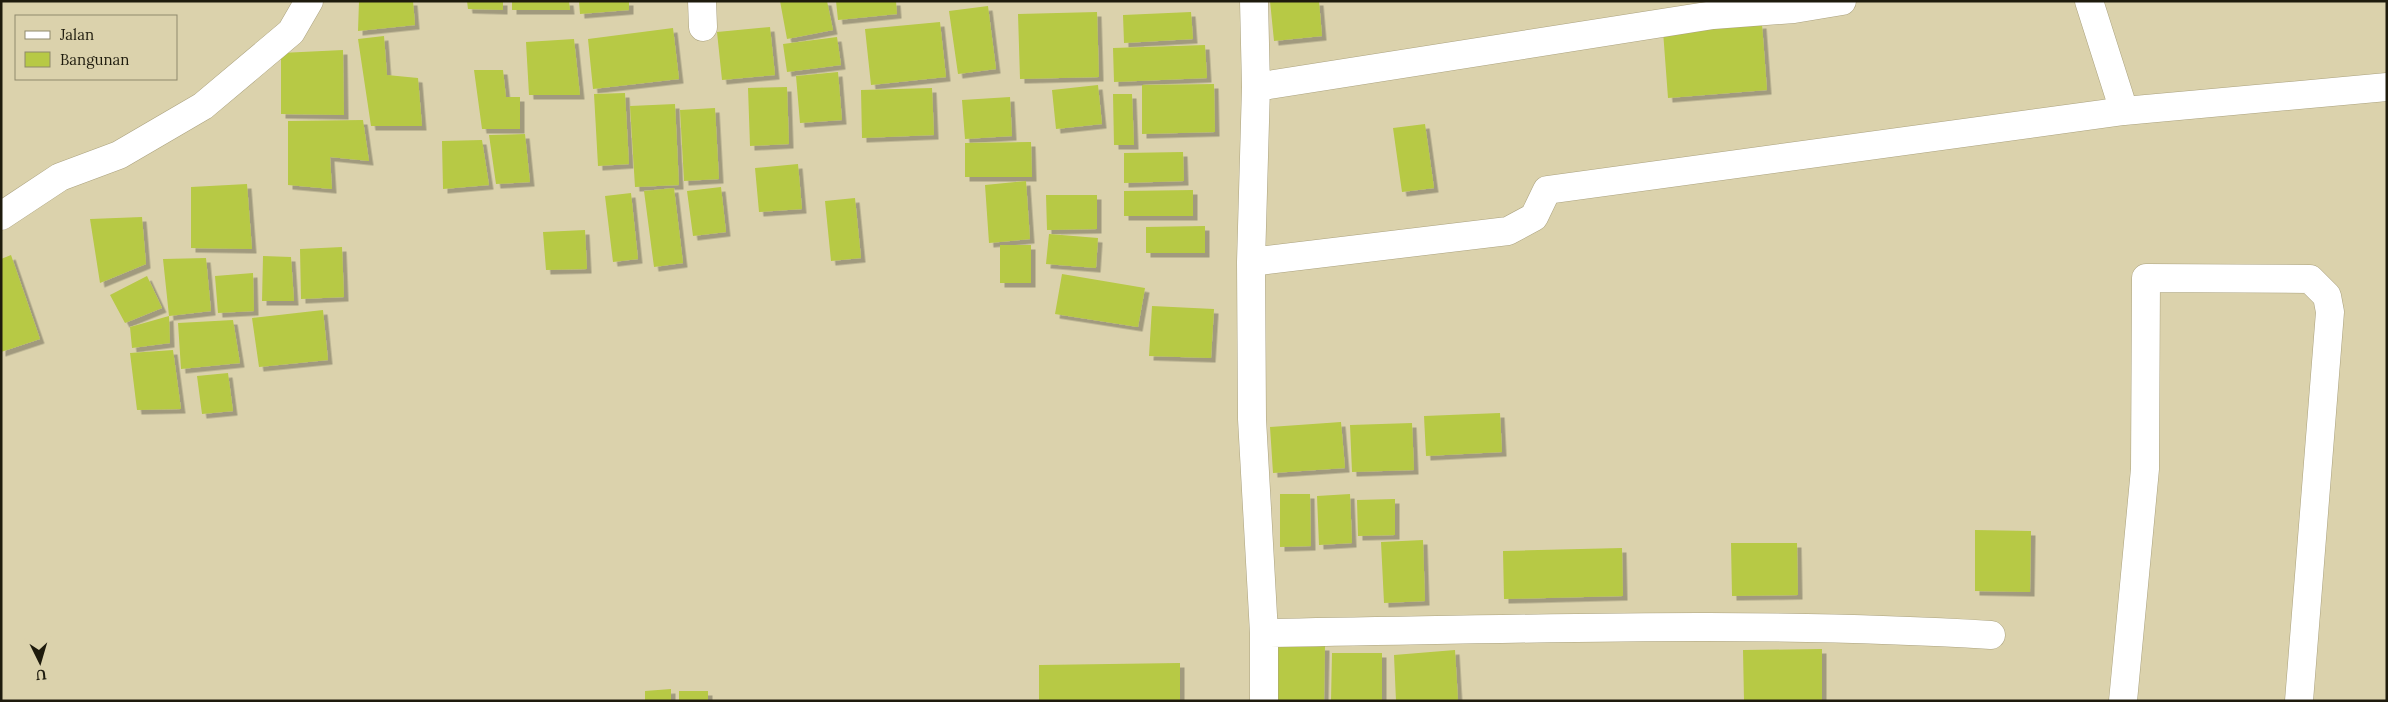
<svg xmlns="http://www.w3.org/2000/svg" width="2388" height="702" viewBox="0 0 2388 702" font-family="Lora,serif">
	<defs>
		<filter id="shadow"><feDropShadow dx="4.5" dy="4.5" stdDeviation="0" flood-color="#0004"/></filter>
	</defs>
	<rect width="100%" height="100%" fill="#dbd2ac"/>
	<path fill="#b7c945" filter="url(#shadow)" d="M359,1H413L415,25L358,31Z
		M467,1H503V10L468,9Z
		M512,1H569L570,10H512Z
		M579,1H629V10L580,14Z
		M780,1H827L833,30L787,39Z
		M836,1H896L897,14L838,20Z
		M1270,1H1319L1322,36L1274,41Z
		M988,6L996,69L958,74L949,11Z
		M1097,12L1099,77L1020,79L1018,14Z
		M1191,12L1193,39L1124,43L1123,15Z
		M940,22L946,77L871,85L865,29Z
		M1762,24L1767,90L1668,98L1663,31Z
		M770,27L775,75L722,80L717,32Z
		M673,28L679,79L593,89L588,39Z
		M384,36L387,75L418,78L422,126H371L358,39Z
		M837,37L841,65L787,72L783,44Z
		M574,39L580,95H529L526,42Z
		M1205,45L1207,78L1114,82L1113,48Z
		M343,50L344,115L281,114V53Z
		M474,70H503L506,97H520V129H482Z
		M838,72L842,120L800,123L796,76Z
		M1214,84L1215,132L1142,134V85Z
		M1098,85L1102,124L1056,129L1052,90Z
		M787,87L789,144L750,146L748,88Z
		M932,88L934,135L862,138L861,90Z
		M625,93L629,164L598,166L594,94Z
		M1113,94H1132L1134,145H1114Z
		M1010,97L1012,136L965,139L962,100Z
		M675,104L679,185L635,187L630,106Z
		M715,108L719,179L684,181L680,110Z
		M363,120L369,161L330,157L332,189L288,185V121Z
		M1425,124L1434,188L1402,192L1393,128Z
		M525,134L530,182L496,184L489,135Z
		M482,140L489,185L443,189L442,141Z
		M1031,142L1032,177H965V143Z
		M1183,152L1184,181L1124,183V153Z
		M798,164L802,209L759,212L755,168Z
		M1026,181L1030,239L989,243L985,185Z
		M247,184L252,249L191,248V187Z
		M721,187L726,232L693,236L687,191Z
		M674,188L683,263L654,267L644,191Z
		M1193,190V216H1124V191Z
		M631,193L638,259L613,262L605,196Z
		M1046,195H1097V229L1047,230Z
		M855,198L861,258L831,261L825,201Z
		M142,217L146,264L100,283L90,219Z
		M1205,226V253H1146V227Z
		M585,230L587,269L546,270L543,232Z
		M1049,234L1098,238L1096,268L1046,264Z
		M1000,245H1031V283H1000Z
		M342,247L344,297L301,299L300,249Z
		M11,255L40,339L1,352V259Z
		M263,256L291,257L294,301H262Z
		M206,258L211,311L169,316L170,343L132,348L130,327L169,316L163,259Z
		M253,273L254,311L218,313L215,276Z
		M1062,274L1145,288L1138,327L1055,314Z
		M147,276L162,308L125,323L110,295Z
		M1152,306L1214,309L1211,358L1149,356Z
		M323,310L328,360L259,367L252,318Z
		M233,320L240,363L181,369L178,323Z
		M173,350L181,409L137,410L130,353Z
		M228,373L233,411L202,414L197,376Z
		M1500,413L1502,452L1426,456L1424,416Z
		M1341,422L1345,468L1273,473L1270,427Z
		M1412,423L1414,470L1352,472L1350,425Z
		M1280,494H1310L1311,546L1280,547Z
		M1350,494L1352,543L1319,545L1317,496Z
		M1395,499V535L1358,536L1357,500Z
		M1975,530L2031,531L2030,592L1975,591Z
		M1423,540L1425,601L1384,603L1381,542Z
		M1731,543H1797L1798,595L1732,596Z
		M1622,548L1623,596L1504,599L1503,551Z
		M1275,646H1325L1324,701H1274Z
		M1822,649V701H1744L1743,650Z
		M1455,650L1458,700L1396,701L1394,655Z
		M1332,653H1382V701H1331Z
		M1180,663V701H1039V665Z
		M671,689V701H645V691Z
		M679,691H708V701H679Z"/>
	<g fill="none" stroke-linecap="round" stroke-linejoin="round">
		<g stroke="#aba27e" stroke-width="29">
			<path id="minor" d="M702,1L703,27
				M1254,1L1256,87L1251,262L1252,419L1264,633V701
				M2089,1L2124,111
				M1256,87L1713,15L1794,9L1842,1
				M1,216L60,177L119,155L203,106L291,32L309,1
				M1251,262L1508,231L1534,217L1547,190L2124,111L2387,87
				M1264,633C1506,630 1750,620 1991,635
				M2123,701L2145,469L2146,278L2310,279L2327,296L2330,312L2299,701"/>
		</g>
		<use href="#minor" stroke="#fff" stroke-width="28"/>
	</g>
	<rect width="2388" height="702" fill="none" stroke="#1e1b0d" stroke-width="5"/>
	<rect x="15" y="15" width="162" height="65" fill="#dbd2ac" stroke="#8f896c"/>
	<rect x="25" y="31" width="25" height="8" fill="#ffffff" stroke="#8f896c"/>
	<text x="60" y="40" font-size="15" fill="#1e1b0d">Jalan</text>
	<rect x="25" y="52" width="25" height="15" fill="#b7c945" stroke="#8f896c"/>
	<text x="60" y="65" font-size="15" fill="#1e1b0d">Bangunan</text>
	<g transform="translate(40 662) rotate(175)" stroke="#dbd2ac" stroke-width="4" paint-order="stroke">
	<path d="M0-4L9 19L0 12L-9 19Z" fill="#1e1b0d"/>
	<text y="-8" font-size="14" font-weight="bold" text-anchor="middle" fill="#1e1b0d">U</text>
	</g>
</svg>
